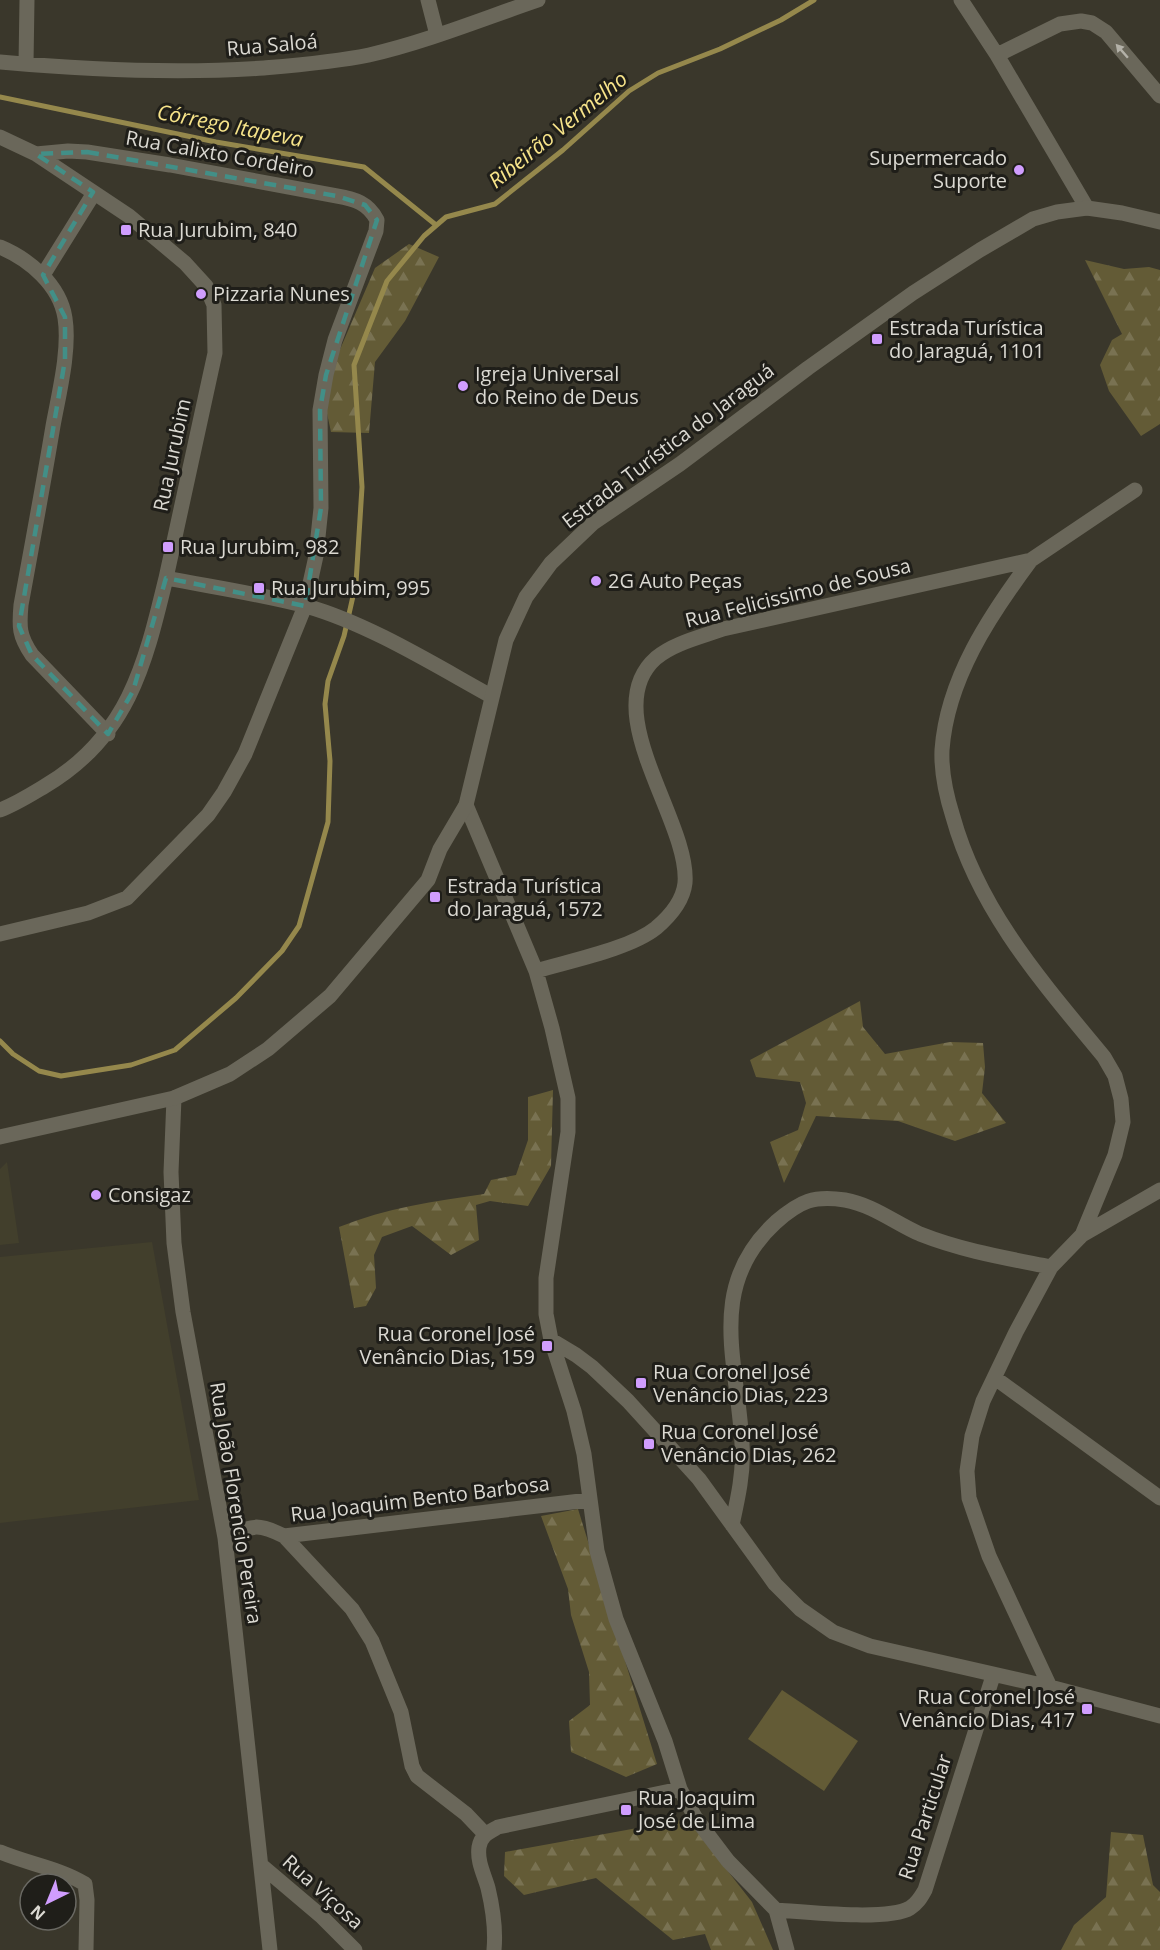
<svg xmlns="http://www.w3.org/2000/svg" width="1160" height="1950" viewBox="0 0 1160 1950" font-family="'Open Sans',sans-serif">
	<defs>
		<pattern id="forest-firs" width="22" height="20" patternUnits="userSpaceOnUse" patternTransform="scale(1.5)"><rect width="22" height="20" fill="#635b36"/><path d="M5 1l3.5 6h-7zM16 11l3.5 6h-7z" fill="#797252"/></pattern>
	</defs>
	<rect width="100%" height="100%" fill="#3a372b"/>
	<path fill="#423f2c" d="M7,1162L19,1243L0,1245V1169Z
		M152,1242L199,1500L0,1523V1257Z"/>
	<path fill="#635b36" d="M782,1690L858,1741L824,1791L748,1739Z"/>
	<path fill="url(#forest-firs)" d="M409,244L439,257L405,321L375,362L369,433L331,432L325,404L335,361L375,268Z
		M1085,260L1124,269L1149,267L1160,270V424L1141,436L1109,391L1100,365L1112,340L1122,334Z
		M860,1001L863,1027L885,1054L950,1042L983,1043L985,1067L982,1093L1006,1123L955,1141L898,1121L816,1116L784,1183L770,1142L798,1130L806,1103L800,1082L756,1077L750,1060Z
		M553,1090L551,1166L528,1206L490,1201L476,1205L479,1240L451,1255L412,1226L382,1237L374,1255L376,1288L366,1306L354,1308L339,1227C386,1208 435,1201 484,1194L491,1180L516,1175L528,1140V1097Z
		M578,1509L657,1764L626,1777L571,1752L569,1721L590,1705L589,1672L571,1615L568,1589L541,1516Z
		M687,1819L752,1902L773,1950H711L705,1934L673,1940L596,1878L524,1895L504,1876L505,1852Z
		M1111,1832L1143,1835L1153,1885L1160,1892V1950H1061L1074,1925L1106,1897Z"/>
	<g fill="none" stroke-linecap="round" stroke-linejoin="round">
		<path stroke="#95884c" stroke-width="5" d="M0,97L216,142L364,167L436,225
			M0,1041L13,1054L39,1071L61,1076L131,1065L175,1050L236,998L282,951L299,926L328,822L330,761L325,704L328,681L344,636L356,583L362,487L354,365L387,281L424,236L446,217L495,204L563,150L629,91L658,73L720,49L781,20L814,0"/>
		<path stroke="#6a675a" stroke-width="15" d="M428,0L437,35
			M961,0L997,55L1087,208
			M997,55L1060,24L1081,21L1092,23L1106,32L1160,96
			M0,62C88,70 176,74 264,68C299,65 335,62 369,55C426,42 482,19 538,0
			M26,64L27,0
			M0,137L36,154L129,216L185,263L206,286L214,305L215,353L166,578C212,587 260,594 306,606C369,624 433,664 491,696
			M0,247C29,259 60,285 65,318C70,350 59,393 53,426C43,486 32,545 21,605C19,627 19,636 32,655L108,734
			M43,275L94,193
			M1031,560C990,615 947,679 942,750C941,774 946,795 953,817C979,911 1043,983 1104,1057L1115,1076L1121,1099L1123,1122L1115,1155L1082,1235L1051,1267L1016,1332L983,1401L972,1436L967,1471L969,1498L989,1556L1050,1687
			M466,805L536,971L552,1028L568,1098V1132L546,1278V1314L551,1340L574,1411L584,1454L597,1551L616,1619L665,1741L680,1789L695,1817L709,1836L728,1861L776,1910L787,1950
			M0,810C16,804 30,795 45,786C128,737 145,665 166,578
			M0,934L88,913L127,898L208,815L224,792L245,754L305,606L316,556L321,508L320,410L326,375L335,340L376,231L377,220C368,203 355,199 337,196L170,165L87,152L68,151L36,154
			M536,971C569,961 630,949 656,928C669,917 683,901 685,883C690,821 596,711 656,658C674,643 701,637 723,629L1031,560L1135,490
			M174,1098L171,1172L174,1243L183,1312L225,1538L270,1950
			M1082,1235L1160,1190
			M551,1340L576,1355L592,1367L628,1401L699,1479L775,1584L800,1609L833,1632L870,1646L1050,1687L1160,1716
			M995,1378L1160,1498
			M732,1525C738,1498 744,1471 742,1444C738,1362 705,1287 776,1222C800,1201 814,1195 845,1200C873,1205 895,1223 920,1234C963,1251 1006,1258 1051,1267
			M284,1536L352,1609L372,1641L401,1712L412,1766L417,1776L466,1814L485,1834
			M225,1538C253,1526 255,1522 284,1536L589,1500
			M0,1852C28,1864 59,1868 85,1884L87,1900L86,1950
			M262,1866L321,1916L355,1950
			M776,1910C805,1912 889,1921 910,1908C918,1903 921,1897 925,1890L993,1676
			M494,1950C496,1929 493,1909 488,1888C484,1874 477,1862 479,1847C481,1835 489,1832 498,1827L680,1789"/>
		<path stroke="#6a675a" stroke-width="15" d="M0,1137L174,1098L230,1074L268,1049L330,996L428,880L440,849L466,805L506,640L526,597L551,563L593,523L680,464L808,368L913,293L980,250L1033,219L1057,212L1087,208L1122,213L1160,222"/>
	</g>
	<defs><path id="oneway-solid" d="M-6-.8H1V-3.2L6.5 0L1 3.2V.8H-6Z" transform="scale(1.5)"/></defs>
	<use fill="#b3b1a8" href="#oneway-solid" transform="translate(1122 51) rotate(-131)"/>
	<path fill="none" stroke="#428f87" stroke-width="4.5" stroke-dasharray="12 8" stroke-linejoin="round" d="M87,152L337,196L365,205L377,220L326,375L320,410L321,508L305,606L166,578L133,691L108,734L32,655L19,626L65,360V317L43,275L93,192L36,154Z"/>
	<g fill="#d09dfe" stroke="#1f1e19" stroke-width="2">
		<circle cx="1019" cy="170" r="6"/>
		<rect x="120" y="224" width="12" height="12" rx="3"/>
		<circle cx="201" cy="294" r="6"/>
		<rect x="871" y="333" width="12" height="12" rx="3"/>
		<circle cx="463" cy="386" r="6"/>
		<rect x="162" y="541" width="12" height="12" rx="3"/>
		<circle cx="596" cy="581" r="6"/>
		<rect x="253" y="582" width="12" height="12" rx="3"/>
		<rect x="429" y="891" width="12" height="12" rx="3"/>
		<circle cx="96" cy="1195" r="6"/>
		<rect x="541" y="1340" width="12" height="12" rx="3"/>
		<rect x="635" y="1377" width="12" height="12" rx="3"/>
		<rect x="643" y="1438" width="12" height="12" rx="3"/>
		<rect x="1081" y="1703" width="12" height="12" rx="3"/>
		<rect x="620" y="1804" width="12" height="12" rx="3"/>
	</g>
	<g text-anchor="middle" stroke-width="6" stroke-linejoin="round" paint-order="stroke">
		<g font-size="20" fill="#dbd9d2" stroke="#1f1e19">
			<text transform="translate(272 45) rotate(-5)" y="7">Rua Saloá</text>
			<text transform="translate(220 154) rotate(10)" y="7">Rua Calixto Cordeiro</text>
			<text transform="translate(668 446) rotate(-37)" y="7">Estrada Turística do Jaraguá</text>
			<text transform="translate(172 455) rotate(-78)" y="7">Rua Jurubim</text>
			<text transform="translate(798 593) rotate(-14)" y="7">Rua Felicissimo de Sousa</text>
			<text transform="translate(420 1499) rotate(-7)" y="7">Rua Joaquim Bento Barbosa</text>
			<text transform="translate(236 1503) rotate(81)" y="7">Rua João Florencio Pereira</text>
			<text transform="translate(925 1817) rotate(-72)" y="7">Rua Particular</text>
			<text transform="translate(323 1892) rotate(42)" y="7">Rua Viçosa</text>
		</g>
		<g font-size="20" fill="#dbd9d2" stroke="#1f1e19" text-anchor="start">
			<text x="1007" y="165" text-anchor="end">Supermercado<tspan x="1007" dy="23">Suporte</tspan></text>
			<text x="138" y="237">Rua Jurubim, 840</text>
			<text x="213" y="301">Pizzaria Nunes</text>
			<text x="889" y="335">Estrada Turística<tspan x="889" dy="23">do Jaraguá, 1101</tspan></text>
			<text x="475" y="381">Igreja Universal<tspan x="475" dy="23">do Reino de Deus</tspan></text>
			<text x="180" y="554">Rua Jurubim, 982</text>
			<text x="608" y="588">2G Auto Peças</text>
			<text x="271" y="595">Rua Jurubim, 995</text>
			<text x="447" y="893">Estrada Turística<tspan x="447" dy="23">do Jaraguá, 1572</tspan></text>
			<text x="108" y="1202">Consigaz</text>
			<text x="535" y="1341" text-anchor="end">Rua Coronel José<tspan x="535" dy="23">Venâncio Dias, 159</tspan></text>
			<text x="653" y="1379">Rua Coronel José<tspan x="653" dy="23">Venâncio Dias, 223</tspan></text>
			<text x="661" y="1439">Rua Coronel José<tspan x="661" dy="23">Venâncio Dias, 262</tspan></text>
			<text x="1075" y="1704" text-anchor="end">Rua Coronel José<tspan x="1075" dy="23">Venâncio Dias, 417</tspan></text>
			<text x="638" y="1805">Rua Joaquim<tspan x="638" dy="23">José de Lima</tspan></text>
		</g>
		<g font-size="21" font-style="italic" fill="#f7e48a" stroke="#1f1e19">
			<text transform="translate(230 126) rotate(11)" y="7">Córrego Itapeva</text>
			<text transform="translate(558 130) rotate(-39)" y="7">Ribeirão Vermelho</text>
		</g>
	</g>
	<g transform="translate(48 1902) rotate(223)"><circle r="28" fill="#1f1e19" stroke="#6a6963" stroke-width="1.5"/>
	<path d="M0-4.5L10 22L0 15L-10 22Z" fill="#d09dfe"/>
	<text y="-9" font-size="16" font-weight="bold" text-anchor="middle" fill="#dbd9d2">N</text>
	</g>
</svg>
